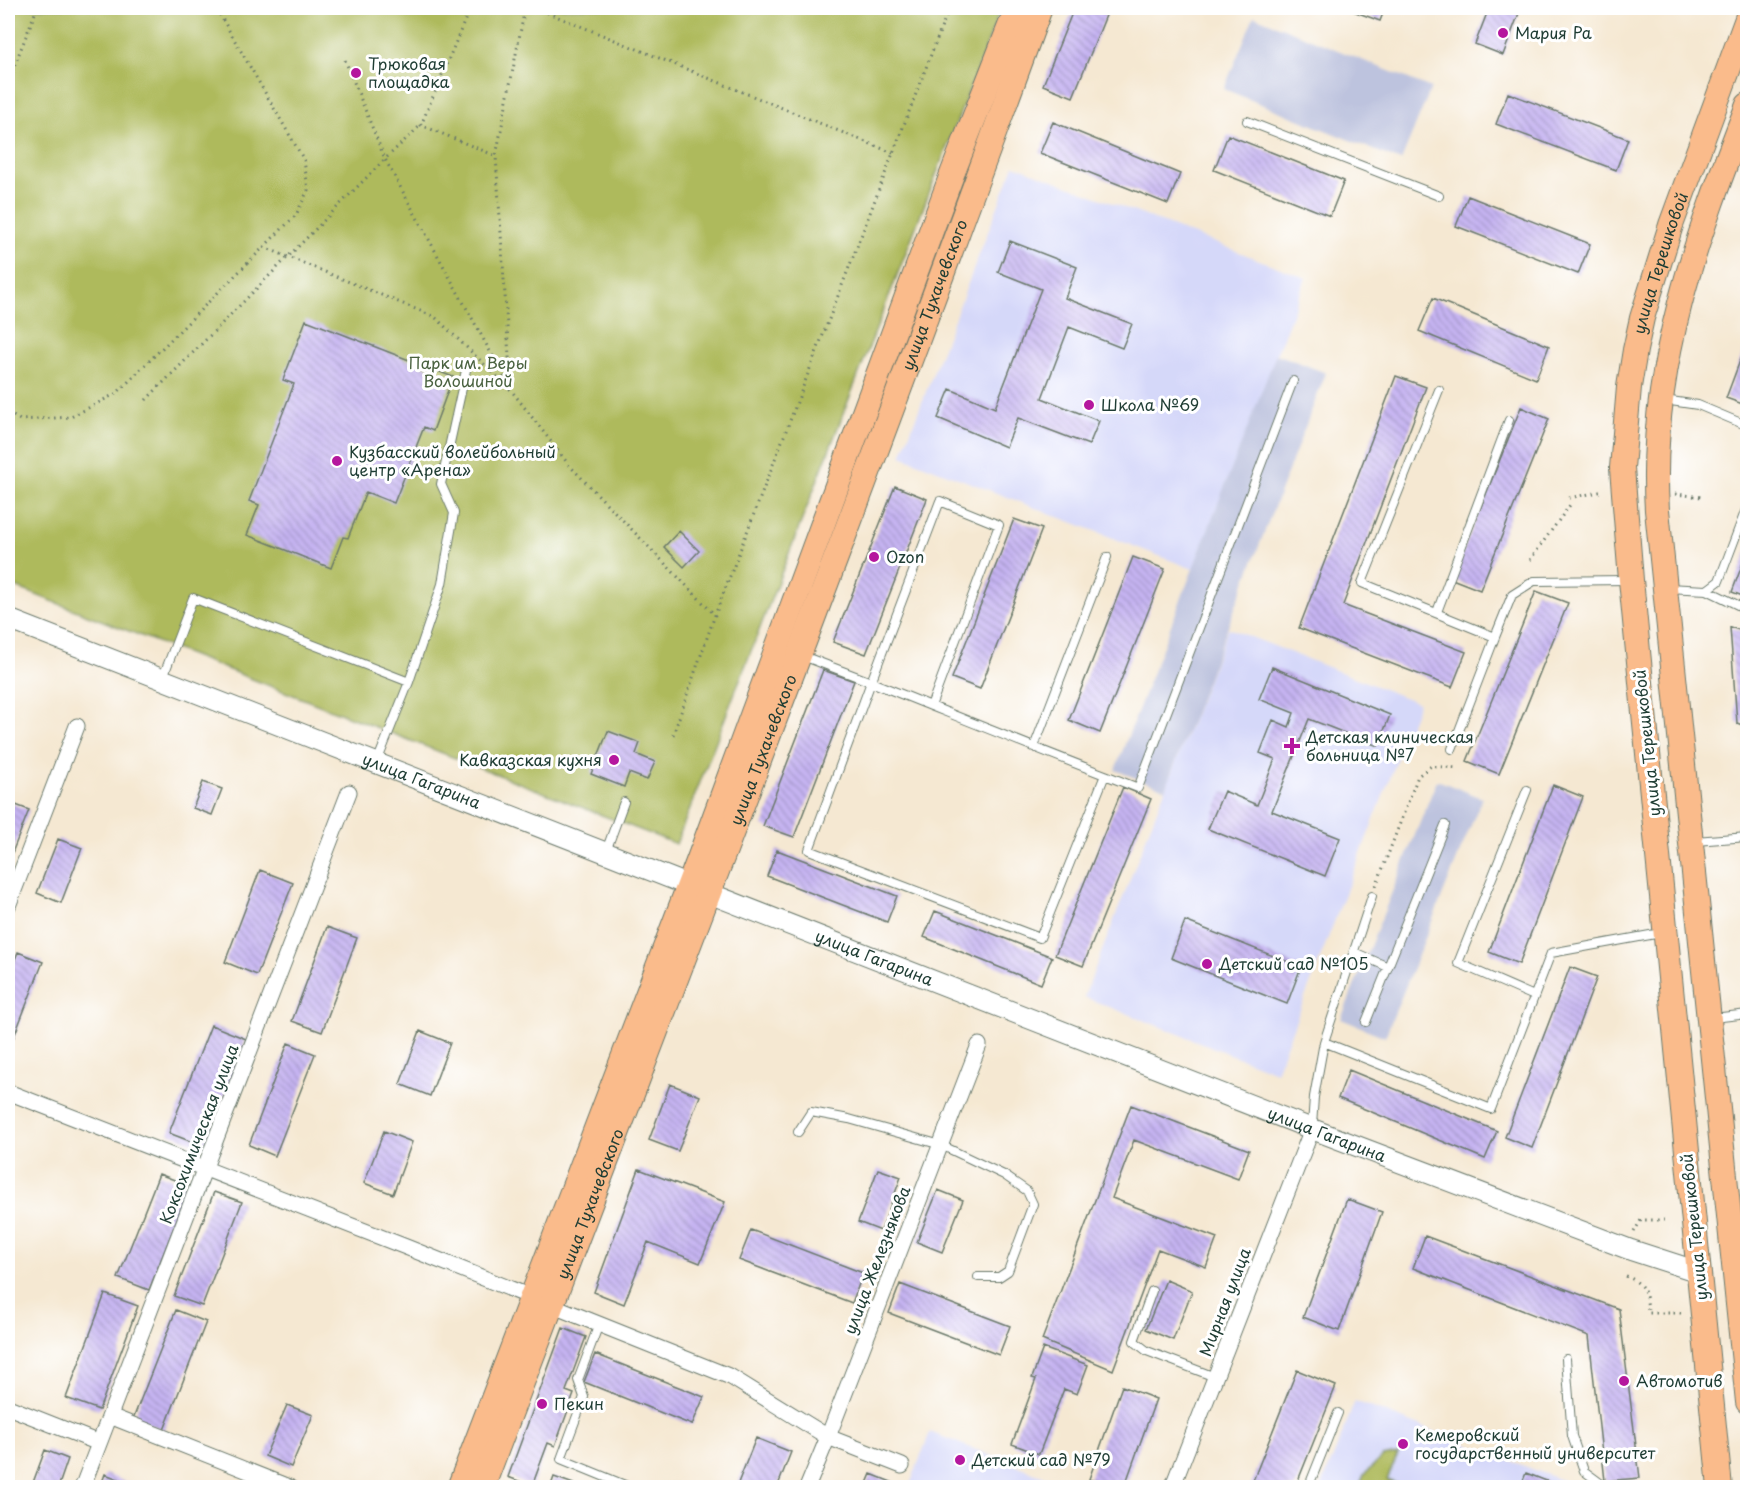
<svg xmlns="http://www.w3.org/2000/svg" width="1755" height="1495" viewBox="0 0 1755 1495" font-family="'Playpen Sans',sans-serif">
	<defs>
		<pattern id="building-back-hatch" width="6" height="6" patternUnits="userSpaceOnUse" patternTransform="scale(1.5)"><rect width="6" height="6" fill="#c6b4f2"/><path d="M-1 5l2 2M0 0l6 6M5-1l2 2" fill="none" stroke="#a094c5"/></pattern>
	</defs>
	<rect width="100%" height="100%" fill="#fff"/>
	<filter id="ink" filterUnits="userSpaceOnUse"><feTurbulence type="fractalNoise" baseFrequency=".0167" numOctaves="2"/><feDisplacementMap in="SourceGraphic" scale="12" xChannelSelector="R" yChannelSelector="G"/><feConvolveMatrix kernelMatrix="1 2 1 2 8 2 1 2 1" color-interpolation-filters="sRGB"/></filter>
	<filter id="wash" filterUnits="userSpaceOnUse"><feTurbulence type="fractalNoise" baseFrequency=".008" numOctaves="4" result="noise"/><feDisplacementMap in="SourceGraphic" scale="24" xChannelSelector="R" yChannelSelector="G"/><feGaussianBlur stdDeviation="1.35" result="paint"/><feColorMatrix in="noise" values="0 0 0 0 0 0 0 0 0 0 0 0 0 0 0 0 0 1.4 0 .05"/><feComposite in="paint" operator="in"/></filter>
	<g filter="url(#wash)">
		<rect width="100%" height="100%" fill="#f5e8d2"/>
		<path fill="#d5d8f9" d="M1014,165L1306,278L1193,569L901,456Z
			M1228,628L1419,703L1276,1072L1084,997Z
			M1355,1401L1579,1487L1321,1488Z
			M930,1432L1072,1487H909Z"/>
		<path fill="#bdc3de" d="M1254,16L1431,88L1401,161L1224,89Z
			M1276,354L1326,373L1165,789L1115,770Z
			M1437,780L1482,798L1385,1037L1341,1019Z"/>
		<path fill="#aeba5c" stroke="#667c48" stroke-width="1.5" d="M11,8H1001L676,844L8,584V16Z
			M1398,1454L1387,1480L1404,1487H1359L1364,1475L1382,1457Z"/>
		<g id="blocks">
			<path fill="url(#building-back-hatch)" d="M1074,8H1109L1073,97L1043,85Z
				M1345,8H1385L1380,21Z
				M1489,8H1521L1503,55L1475,44Z
				M1508,93L1628,139L1616,170L1496,124Z
				M1053,122L1180,174L1168,204L1040,153Z
				M1228,135L1344,181L1330,216L1214,170Z
				M1468,196L1590,244L1578,274L1456,226Z
				M1010,241L1077,267L1065,298L1132,324L1122,348L1069,327L1042,398L1099,421L1089,445L1018,418L1006,447L938,418L950,389L995,408L1041,289L998,272Z
				M1433,298L1549,346L1536,379L1419,331Z
				M306,320L453,377L433,431L424,427L394,503L366,492L348,538L343,537L331,568L247,535L259,505L249,501L294,384L283,380Z
				M1747,342H1748V406L1726,398Z
				M1396,376L1426,387L1343,605L1466,652L1452,687L1299,628Z
				M1521,407L1549,419L1480,590L1452,579Z
				M895,486L927,499L866,654L833,642Z
				M1014,519L1042,529L980,689L952,678Z
				M679,531L699,551L684,567L664,547Z
				M1747,552H1748V598L1732,592Z
				M1133,557L1165,569L1100,733L1069,720Z
				M1536,591L1568,603L1499,774L1467,761Z
				M1730,627L1748,633V711L1742,725L1737,723Z
				M1272,667L1390,715L1378,746L1309,719L1272,811L1340,838L1325,876L1208,829L1224,791L1257,805L1275,759L1260,753L1273,720L1289,727L1294,713L1259,699Z
				M823,670L854,681L794,837L763,826Z
				M608,731L640,743L636,754L655,762L647,780L629,773L624,787L591,774Z
				M203,782L222,789L212,815L193,808Z
				M1553,785L1583,797L1519,964L1489,952Z
				M1123,787L1151,799L1083,966L1055,955Z
				M8,802L29,810L8,863Z
				M58,839L82,848L61,903L37,893Z
				M777,850L897,896L887,922L767,876Z
				M260,870L293,883L257,975L225,962Z
				M935,911L1052,957L1041,984L924,937Z
				M1185,921L1301,967L1287,1004L1171,958Z
				M327,927L357,938L322,1032L292,1021Z
				M18,952L43,962L8,1052V977Z
				M1570,967L1597,977L1532,1148L1505,1137Z
				M211,1025L246,1039L205,1147L169,1133Z
				M420,1031L450,1043L430,1096L400,1084Z
				M288,1043L315,1054L275,1156L249,1145Z
				M1349,1070L1497,1131L1485,1159L1338,1098Z
				M670,1084L700,1096L678,1151L649,1140Z
				M1131,1105L1249,1150L1238,1179L1134,1140L1112,1198L1217,1238L1206,1267L1158,1249L1113,1370L1042,1340Z
				M384,1131L412,1142L393,1194L364,1183Z
				M639,1169L725,1202L700,1263L648,1242L624,1304L594,1292Z
				M878,1169L901,1177L881,1231L858,1222Z
				M159,1174L190,1186L149,1290L118,1278Z
				M938,1190L963,1200L942,1252L917,1242Z
				M214,1192L242,1202L202,1306L174,1296Z
				M1347,1199L1382,1212L1339,1331L1303,1317Z
				M751,1230L863,1273L852,1303L739,1260Z
				M1425,1236L1619,1309L1640,1478L1605,1481L1589,1336L1413,1268Z
				M1166,1280L1192,1291L1173,1340L1146,1329Z
				M900,1284L1010,1326L999,1355L889,1313Z
				M105,1294L138,1306L99,1410L66,1398Z
				M176,1310L206,1322L164,1430L133,1419Z
				M563,1328L586,1337L566,1391L574,1394L555,1446L548,1443L532,1486L508,1477Z
				M1043,1348L1088,1365L1077,1394L1064,1389L1039,1454L1012,1444L1036,1379L1032,1378Z
				M595,1354L704,1397L692,1425L584,1382Z
				M1297,1370L1336,1386L1295,1488H1250Z
				M1122,1386L1156,1399L1124,1488H1112L1089,1479Z
				M287,1405L313,1415L291,1467L265,1456Z
				M756,1438L791,1452L777,1488H736Z
				M45,1450L68,1459L58,1488H31Z
				M1526,1473L1562,1487V1488H1520Z
				M105,1474L129,1483L127,1488H100Z
				M871,1474L904,1487V1488H865Z
				M554,1477L582,1487V1488H550Z"/>
		</g>
	</g>
	<g filter="url(#ink)">
		<use href="#blocks" fill-opacity="0" stroke="#6a796b" stroke-width="1.5"/>
		<g fill="none" stroke-linecap="round" stroke-linejoin="round">
			<g stroke="#6a796b" stroke-width="10">
				<path id="service" d="M1247,121L1439,196
					M1439,390L1362,583L1495,637L1452,749
					M1664,400L1698,405L1748,426
					M1667,588L1707,590L1748,610
					M1707,590L1719,581L1748,504
					M1437,612L1509,420
					M1495,637L1512,595L1534,581L1629,580
					M803,656L871,682L809,850L1040,938L1105,775C1027,745 949,713 871,682L940,501L999,525L931,706
					M163,677L193,598L409,682L377,762
					M409,682L442,584L454,513L441,484L466,370
					M1747,726L1748,724
					M1034,747L1107,557
					M1105,775L1138,788L1293,381
					M1527,790L1458,963L1534,996
					M1695,841L1748,837
					M606,851L624,802
					M1354,952L1388,967L1445,825
					M1713,1018L1748,1014
					M1366,1022L1388,967
					M1324,1042L1491,1109L1551,953L1661,933
					M1312,1126L1314,1097L1324,1042L1372,896
					M798,1132L811,1112L849,1119L941,1145L1004,1175L1027,1191L1033,1204L1008,1271L999,1277H978
					M1152,1291L1134,1341L1147,1351L1215,1377
					M599,1324L578,1380L584,1397L561,1459L632,1488
					M1566,1359L1572,1436L1584,1471L1607,1488
					M1308,1488L1338,1413"/>
			</g>
			<g stroke="#6a796b" stroke-width="17">
				<path id="minor" d="M8,906L77,726
					M8,1092L406,1247L731,1377L828,1437L902,1466
					M8,1407L99,1443
					M110,1416L291,1488
					M82,1488L349,792
					M807,1488L828,1437L979,1045
					M1172,1488L1312,1129"/>
			</g>
			<g stroke="#6a796b" stroke-width="22">
				<g id="tertiary">
					<path id="s1" d="M8,619L1312,1129L1631,1250L1699,1272"/>
				</g>
			</g>
			<g stroke="#6a796b" stroke-width="26">
				<g id="primary">
					<path d="M1748,105C1697,237 1648,366 1657,510L1748,1402"/>
					<path d="M459,1488L699,859L951,177L1017,8"/>
					<path id="s2" d="M482,1488C669,995 860,503 1040,8"/>
					<path id="s3" d="M1720,1488L1631,580L1622,468L1629,387L1635,350L1642,318L1671,225L1748,16"/>
				</g>
			</g>
			<path stroke="#6a796b" stroke-width="3" stroke-dasharray="1.5 4.5" stroke-linecap="butt" d="M470,8L421,125L496,156
				M536,8L893,153
				M345,60L385,159L509,386
				M8,82L37,8
				M264,247L435,317L511,390L569,465L715,615
				M511,388L496,156L525,8
				M146,400L385,159L421,125
				M8,413L20,420L71,417L117,393L296,215L308,190L304,160L216,8
				M1675,494L1702,497
				M1569,498L1604,491
				M1530,560L1570,505
				M673,735L715,615L949,8
				M1376,886L1418,776L1431,766L1457,768
				M1634,1232L1641,1220H1664
				M1626,1276C1645,1284 1647,1294 1648,1313H1682"/>
			<use href="#service" stroke="#fff" stroke-width="8"/>
			<use href="#minor" stroke="#fff" stroke-width="15"/>
			<use href="#tertiary" stroke="#fff" stroke-width="20"/>
			<use href="#primary" stroke="#fabb8b" stroke-width="24"/>
		</g>
	</g>
	<g fill="#b5179e" stroke="#fff" stroke-width="2">
		<circle cx="1503" cy="33" r="6"/>
		<circle cx="356" cy="73" r="6"/>
		<circle cx="1089" cy="405" r="6"/>
		<circle cx="337" cy="461" r="6"/>
		<circle cx="874" cy="557" r="6"/>
		<path d="M1289 737h6v6h6v6h-6v6h-6v-6h-6v-6h6z"/>
		<circle cx="614" cy="760" r="6"/>
		<circle cx="1207" cy="964" r="6"/>
		<circle cx="1624" cy="1381" r="6"/>
		<circle cx="542" cy="1404" r="6"/>
		<circle cx="1403" cy="1444" r="6"/>
		<circle cx="960" cy="1460" r="6"/>
	</g>
	<g text-anchor="middle" stroke-width="6" stroke-linejoin="round" paint-order="stroke">
		<g font-size="16" fill="#1f3d34" stroke="#fff" text-anchor="start">
			<text x="1515" y="39">Мария Ра</text>
			<text x="368" y="70">Трюковая<tspan x="368" dy="18">площадка</tspan></text>
			<text x="1101" y="411">Школа №69</text>
			<text x="349" y="458">Кузбасский волейбольный<tspan x="349" dy="18">центр «Арена»</tspan></text>
			<text x="886" y="563">Ozon</text>
			<text x="1306" y="743">Детская клиническая<tspan x="1306" dy="18">больница №7</tspan></text>
			<text x="602" y="766" text-anchor="end">Кавказская кухня</text>
			<text x="1219" y="970">Детский сад №105</text>
			<text x="1636" y="1387">Автомотив</text>
			<text x="554" y="1410">Пекин</text>
			<text x="1415" y="1441">Кемеровский<tspan x="1415" dy="18">государственный университет</tspan></text>
			<text x="972" y="1466">Детский сад №79</text>
		</g>
		<g font-size="16" fill="#1f3d34" stroke="#fff">
			<text dy="6" stroke="none"><textPath href="#s3" startOffset="1234">улица Терешковой</textPath></text>
			<text dy="6" stroke="none"><textPath href="#s2" startOffset="1276">улица Тухачевского</textPath></text>
			<text transform="translate(1647 743) rotate(-96)" y="6">улица Терешковой</text>
			<text dy="6" stroke="none"><textPath href="#s2" startOffset="790">улица Тухачевского</textPath></text>
			<text dy="6" stroke="none"><textPath href="#s1" startOffset="444">улица Гагарина</textPath></text>
			<text dy="6" stroke="none"><textPath href="#s1" startOffset="930">улица Гагарина</textPath></text>
			<text transform="translate(199 1134) rotate(-69)" y="6">Коксохимическая улица</text>
			<text dy="6" stroke="none"><textPath href="#s1" startOffset="1416">улица Гагарина</textPath></text>
			<text dy="6" stroke="none"><textPath href="#s2" startOffset="304">улица Тухачевского</textPath></text>
			<text transform="translate(1694 1227) rotate(-96)" y="6">улица Терешковой</text>
			<text transform="translate(877 1260) rotate(-69)" y="6">улица Железнякова</text>
			<text transform="translate(1225 1302) rotate(-69)" y="6">Мирная улица</text>
		</g>
		<g font-size="16" fill="#4a6240" stroke="#fff">
			<text x="468" y="369">Парк им. Веры<tspan x="468" dy="18">Волошиной</tspan></text>
		</g>
	</g>
	<rect width="1755" height="1495" fill="none" stroke="#fff" stroke-width="30"/>
</svg>
